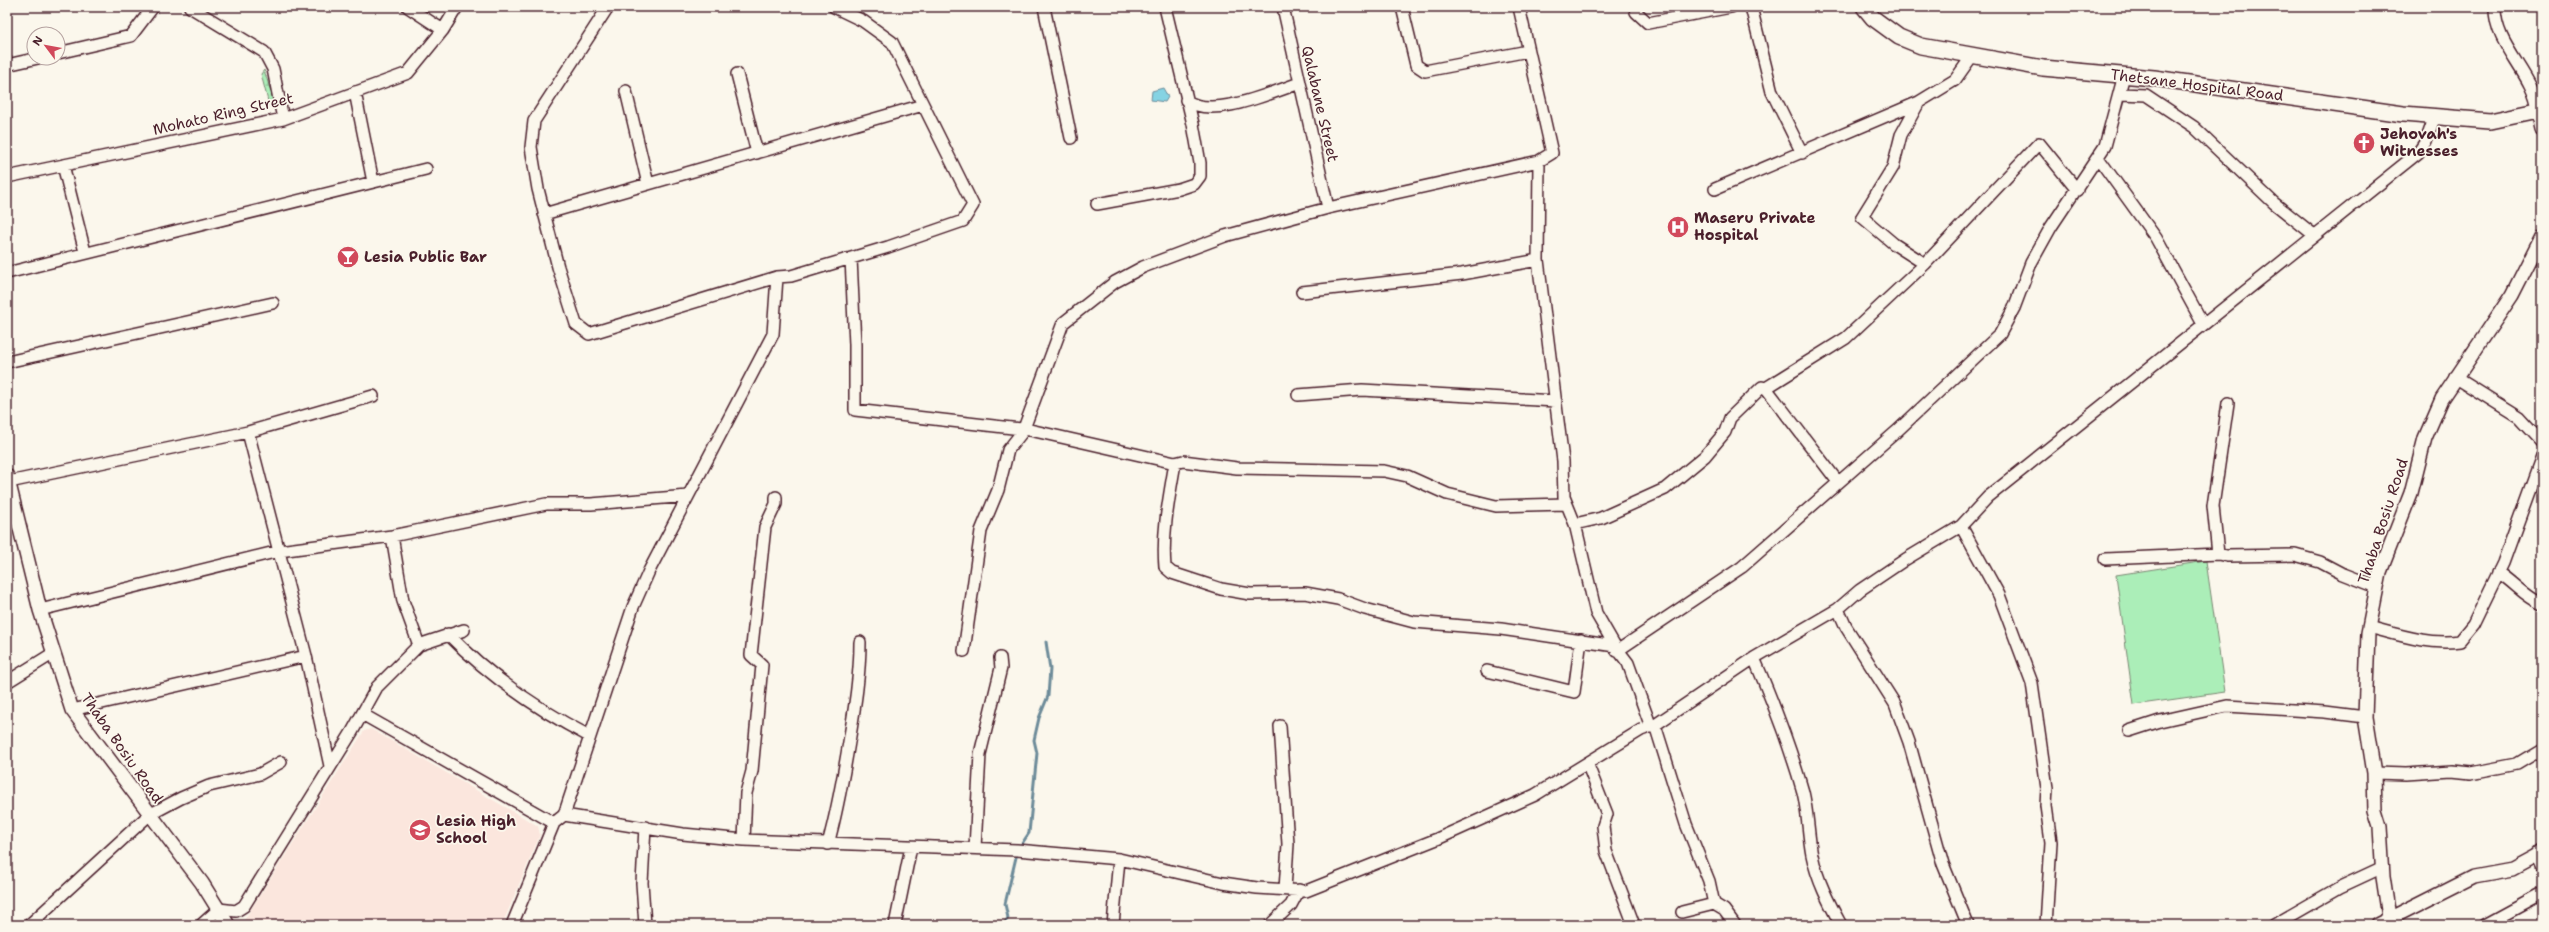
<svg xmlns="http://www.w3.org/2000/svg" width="2549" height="932" viewBox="0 0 2549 932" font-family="'Shantell Sans',sans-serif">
	<defs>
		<pattern id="forest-firs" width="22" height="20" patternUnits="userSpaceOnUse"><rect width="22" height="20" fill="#abeeb8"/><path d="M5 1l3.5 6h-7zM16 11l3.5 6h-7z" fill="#95cc9e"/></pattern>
	</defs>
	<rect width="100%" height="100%" fill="#fbf7ec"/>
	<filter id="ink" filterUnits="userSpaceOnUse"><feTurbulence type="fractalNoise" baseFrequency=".025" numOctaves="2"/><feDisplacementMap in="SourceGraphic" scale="8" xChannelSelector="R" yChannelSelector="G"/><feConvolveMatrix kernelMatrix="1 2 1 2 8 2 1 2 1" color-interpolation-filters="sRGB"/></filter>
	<g filter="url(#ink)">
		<path fill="#fbe6dd" d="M371,729L538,826L540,835L502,925H241L364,731Z"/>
		<path fill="url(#forest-firs)" stroke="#7a8672" d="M264,70L273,98V109L269,105L261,74Z"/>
		<path fill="#abeeb8" stroke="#7a8672" d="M2206,561L2225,692L2134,705L2116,575Z"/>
		<path fill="#85d3e3" stroke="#6d8b99" d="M1163,88L1168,97L1165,102L1151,100L1152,91Z"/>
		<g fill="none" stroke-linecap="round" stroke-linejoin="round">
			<path stroke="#6d8b99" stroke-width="3" d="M1019,848L1029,833L1037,753L1034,740L1039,718L1048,696L1050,669L1046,642
				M1003,925L1008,918L1005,904L1017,853"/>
			<g stroke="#4a1f2b" stroke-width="14">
				<path id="minor" d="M190,7L264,52L273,69L283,119
					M408,7L443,30
					M608,7L534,121L531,147L538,189L558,267L576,324L589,334L777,277L791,276L888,247L963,221L973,205L892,42L863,21L834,7
					M1044,7L1071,138
					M1283,7L1328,208
					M1402,7L1416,65L1425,71L1528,51
					M1519,7L1552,153L1539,161L1538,260
					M1635,7L1636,12L1648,23L1731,7
					M1751,7L1772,92L1802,153
					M2495,7C2494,46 2534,73 2538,111
					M58,53L131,36L153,7
					M7,65L38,58
					M737,74L757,153
					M626,91L648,184
					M355,92L373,182
					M2120,94L2146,95L2194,127L2274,203L2314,235
					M1186,100C1212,120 1272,92 1300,83
					M1919,102L1901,135L1893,167L1862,217L1894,244L1925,264
					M2099,159L2156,238L2203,324
					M63,165L85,252
					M7,177L283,119L408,73L443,30L457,7
					M1715,189L1919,102L1955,80L1972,56
					M1097,204L1179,189L1194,184L1200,176V163L1193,124L1165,7
					M544,214L923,105
					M851,258L855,345V410L1030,430L1175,463C1169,498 1162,532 1165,567L1172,573L1221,589L1250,594L1305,593L1338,599L1365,609L1414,622L1501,629L1615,646
					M7,273L426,169
					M1302,292L1462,274L1538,260L1563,461L1564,497L1575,524L1596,613L1615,646L1628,663L1651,727
					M7,362L273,303
					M2455,377L2519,417L2542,442
					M1766,388L1838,482
					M1298,395L1362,390L1556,401
					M248,432L306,656L330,766
					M1175,463L1183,461L1237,468L1384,471L1407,476L1447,494L1496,506L1566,504
					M9,482L248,432L373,396
					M1575,524L1601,518L1665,489L1705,456L1725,432L1730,418L1762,387L1766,388L1846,338L1925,264L2039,143L2077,190
					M1961,526L1999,595L2032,683L2047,788L2046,806L2051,842L2046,925
					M392,536L403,601L419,645
					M2218,554L2213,506L2228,403
					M2105,559L2218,554L2227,556L2295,555L2320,562L2341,573L2377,587
					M2498,572C2515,583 2524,596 2542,604
					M1838,609L1846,627L1895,704L1909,742L1943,864L1968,925
					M40,610L279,551L392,536L546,504H591L688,496
					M2369,627C2399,635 2428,645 2460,641L2473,625L2503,563L2542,456
					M448,634C489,676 537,709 589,736
					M964,651L981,531L998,490L1008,450L1023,431L1063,323L1115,282L1143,267L1225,236L1328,208L1539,161
					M1617,651L1742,567L1896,432L2000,334L2014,308L2031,263L2051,227L2105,146L2124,75
					M1754,658C1773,702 1790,746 1803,792C1808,813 1808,834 1812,855C1817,880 1829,903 1841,925
					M1487,671L1574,692L1581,640
					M7,682L52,654
					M72,710L306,656
					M362,714L554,823
					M1655,725L1686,824L1709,881L1714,904L1724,910L1735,925
					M1280,726L1288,844L1285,889
					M2129,731L2160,721L2227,706L2325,712L2365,717
					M1587,763L1607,814L1603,826L1606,851L1634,925
					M2374,773L2406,774L2452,771L2471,773L2517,764L2542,749
					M564,815L683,834L744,840L1017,850L1119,859L1223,883L1257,888L1306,891L1437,839L1535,795L1641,730L1655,725L1754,658L1838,609L1860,590L1906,559L1961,526L1988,497L2418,153L2426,141L2435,116
					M645,827L642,883L645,925
					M744,840L746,793L752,771L762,665L751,655L765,527L776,504V497
					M828,844C838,808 844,773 850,736C855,705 860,674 860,642
					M975,848L980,754L1001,668L1000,658
					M2536,856L2542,869
					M1682,912L1714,904
					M29,925L149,815L181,798L209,786L260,774L281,762
					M201,925L219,909L236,911L244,906L352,732L377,687L419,645L464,630
					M512,925L554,823L564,815L633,607L649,571L773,334L777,277
					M895,925L911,847
					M1113,925L1119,859
					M1270,925L1291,905L1299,890
					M2274,925L2340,887L2383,867
					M2485,925L2542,894"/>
			</g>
			<g stroke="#4a1f2b" stroke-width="16">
				<path id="tertiary" d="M2538,111L2542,129
					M7,476L40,610L72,710L202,883L228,925
					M2389,917L2383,877L2380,827L2375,811L2374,773L2365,717L2368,633L2380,572L2411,493L2425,438L2442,399L2512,295L2542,236
					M2377,925L2474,876L2512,869L2536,856L2542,850"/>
			</g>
			<g stroke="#4a1f2b" stroke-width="18">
				<path id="secondary" d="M1864,7L1873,18L1899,37L1921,46L2043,68L2154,78L2403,114L2490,121L2542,110"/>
			</g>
			<use href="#minor" stroke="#fbf7ec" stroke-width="11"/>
			<use href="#tertiary" stroke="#fbf7ec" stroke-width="13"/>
			<use href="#secondary" stroke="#fbf7ec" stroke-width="15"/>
		</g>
	</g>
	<defs>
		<g id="church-disc" transform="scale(1.15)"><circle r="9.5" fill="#d1495b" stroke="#fbf7ec"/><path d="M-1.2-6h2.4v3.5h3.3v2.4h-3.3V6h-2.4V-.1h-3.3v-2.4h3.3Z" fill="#fff"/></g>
		<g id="hospital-disc" transform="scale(1.15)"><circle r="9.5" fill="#d1495b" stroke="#fbf7ec"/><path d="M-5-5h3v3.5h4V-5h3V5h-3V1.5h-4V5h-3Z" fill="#fff"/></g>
		<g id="bar-disc" transform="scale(1.15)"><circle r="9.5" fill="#d1495b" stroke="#fbf7ec"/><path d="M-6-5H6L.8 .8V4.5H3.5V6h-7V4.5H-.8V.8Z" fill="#fff"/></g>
		<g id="school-disc" transform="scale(1.15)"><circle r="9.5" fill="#d1495b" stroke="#fbf7ec"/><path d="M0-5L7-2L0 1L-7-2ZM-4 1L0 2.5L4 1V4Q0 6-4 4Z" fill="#fff"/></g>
	</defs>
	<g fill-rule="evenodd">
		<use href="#church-disc" x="2364" y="143"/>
		<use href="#hospital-disc" x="1678" y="227"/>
		<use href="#bar-disc" x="348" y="257"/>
		<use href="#school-disc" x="420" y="830"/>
	</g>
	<g text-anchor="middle" stroke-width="3.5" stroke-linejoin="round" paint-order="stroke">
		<g font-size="15" fill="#4a1f2b" stroke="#fbf7ec">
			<text transform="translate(2197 85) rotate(7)" y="5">Thetsane Hospital Road</text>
			<text transform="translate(1320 104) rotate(77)" y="5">Qalabane Street</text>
			<text transform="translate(223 114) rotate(-13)" y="5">Mohato Ring Street</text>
			<text transform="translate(2383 521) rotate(-72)" y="5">Thaba Bosiu Road</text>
			<text transform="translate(122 748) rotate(55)" y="5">Thaba Bosiu Road</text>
		</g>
		<g font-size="15" font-weight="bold" fill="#4a1f2b" stroke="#fbf7ec" text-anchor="start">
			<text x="2380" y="139">Jehovah's<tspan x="2380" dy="17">Witnesses</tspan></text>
			<text x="1694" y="223">Maseru Private<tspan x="1694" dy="17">Hospital</tspan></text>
			<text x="364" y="262">Lesia Public Bar</text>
			<text x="436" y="826">Lesia High<tspan x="436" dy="17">School</tspan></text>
		</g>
	</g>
	<rect width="2549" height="932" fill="none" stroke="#fbf7ec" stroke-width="24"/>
	<rect x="12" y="12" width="2525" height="908" fill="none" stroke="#4a1f2b" stroke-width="1.5" filter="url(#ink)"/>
	<g transform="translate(46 46) rotate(302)"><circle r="19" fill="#fbf7ec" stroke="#b4a19f"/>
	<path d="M0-3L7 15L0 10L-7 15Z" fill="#d1495b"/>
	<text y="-6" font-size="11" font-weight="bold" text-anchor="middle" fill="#4a1f2b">N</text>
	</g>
</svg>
